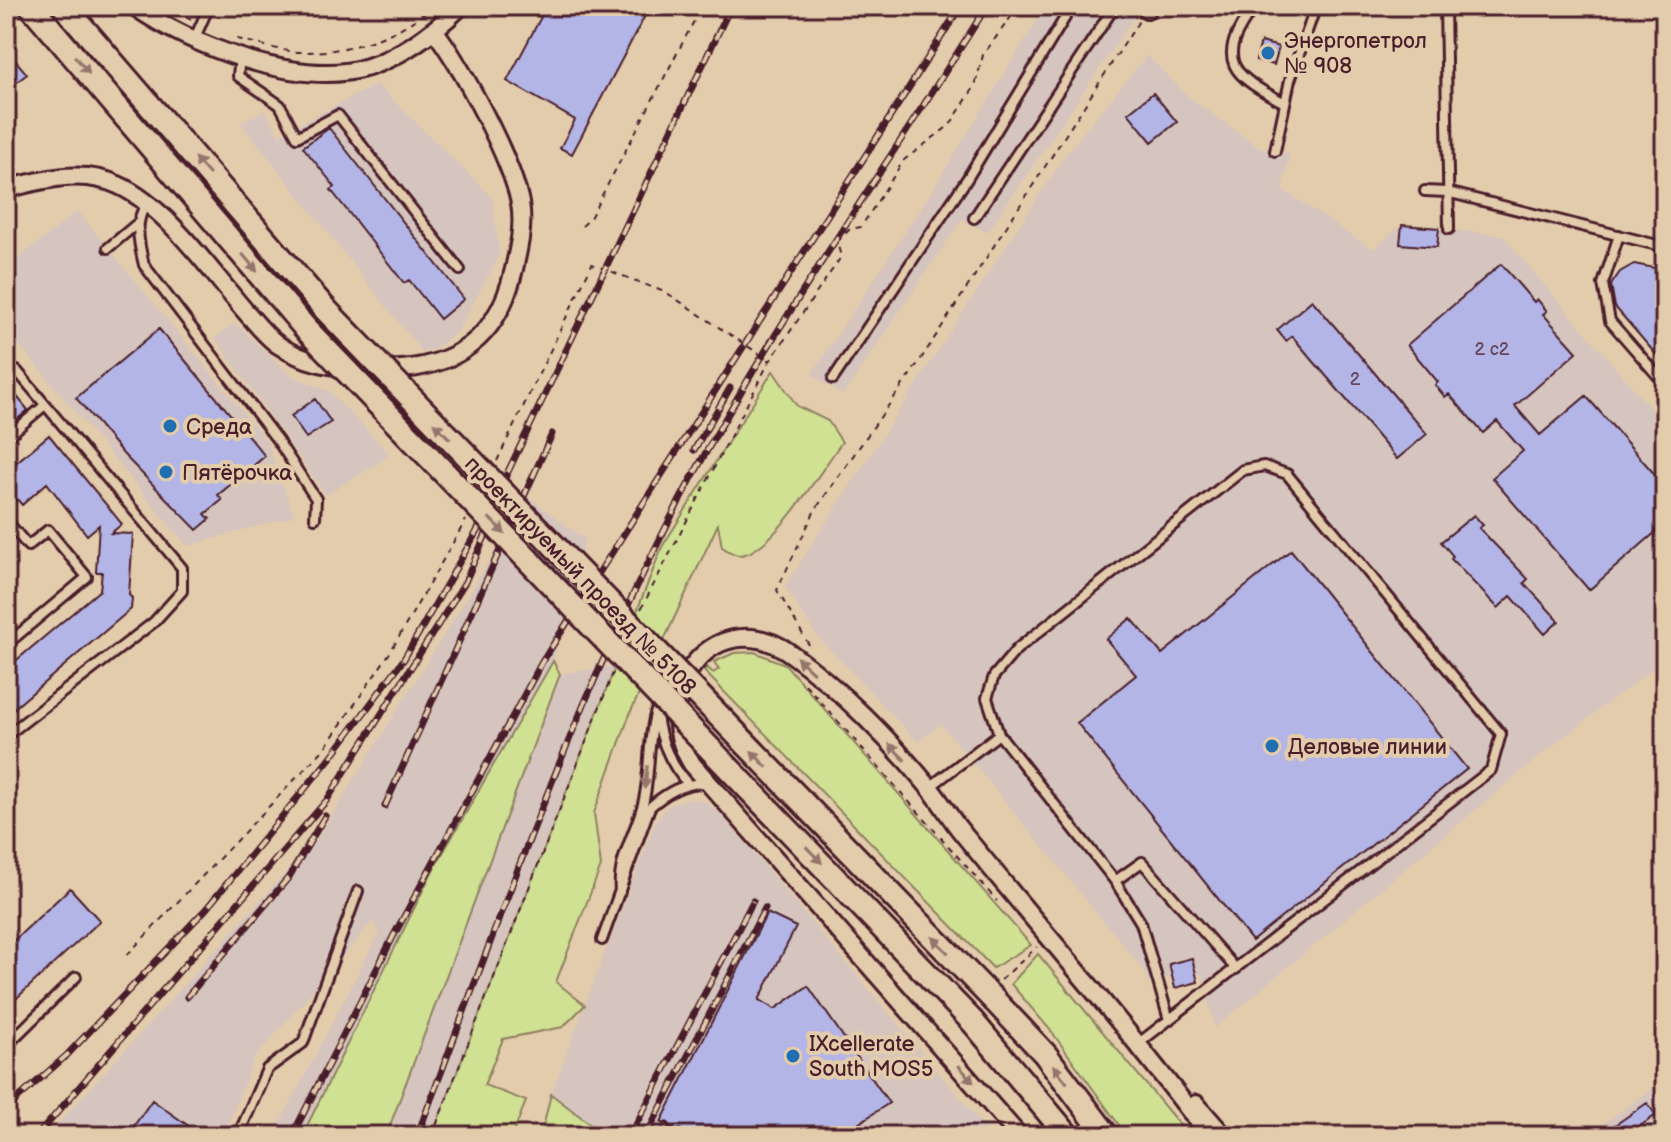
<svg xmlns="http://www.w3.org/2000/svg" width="1671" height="1142" viewBox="0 0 1671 1142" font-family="'Balsamiq Sans',sans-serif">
	<rect width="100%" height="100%" fill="#e3ccac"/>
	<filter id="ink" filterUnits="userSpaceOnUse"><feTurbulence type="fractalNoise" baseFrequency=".0125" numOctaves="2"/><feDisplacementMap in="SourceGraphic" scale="16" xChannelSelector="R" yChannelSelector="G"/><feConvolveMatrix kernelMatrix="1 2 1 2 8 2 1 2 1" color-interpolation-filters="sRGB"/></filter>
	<g filter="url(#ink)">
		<path fill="#d5c5be" d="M1046,6H1142L987,233L962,219L843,395L811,375L927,199Z
			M1147,55L1189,97L1259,147L1290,154L1282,189L1372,249L1402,225L1502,235L1665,425V659L1547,750L1215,1028L1202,974L1196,975L1198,982L1175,988L1172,977L1148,983L1143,969L941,724L918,742L816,635L785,586L1066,154Z
			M377,84L492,197L499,253L496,262L457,332L435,349L422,352L241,123L265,110L279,135Z
			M78,211L267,441L294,516L187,546L6,329V268Z
			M235,323L292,376L329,391L391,455L326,495L215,338Z
			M529,498L585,539L553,661L432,872L302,1136H273L380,931L372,922L253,1060L224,1136H47L319,836Z
			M614,666L432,1136H386L560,674Z
			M686,799L703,800L721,814L992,1136H595L597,1130L551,1094L654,825L667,806Z
			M1665,1080V1136H1586Z"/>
		<path fill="#d1e194" stroke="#8e8060" stroke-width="2" d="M773,371L797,406L828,421L842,442C821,470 777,545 745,554C736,557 729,551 722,547L718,524L631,711L594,813L601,866L556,982L585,1005L563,1027L503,1039L484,1085L526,1101L512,1136H432L662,547Z
			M754,652L785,664L1031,945L993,968L704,671L707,667L713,673L719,669L714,662L734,653Z
			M553,661L560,674L386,1136H302L432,872Z
			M1038,954L1189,1136H1127L1052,1032L1011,984Z
			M551,1094L598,1130L595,1136H541Z"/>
		<path fill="#b4b5e7" stroke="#4a1f2b" stroke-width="2" d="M521,6H650L572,154L560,148L575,120L507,81L541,17Z
			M1261,42L1279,47L1274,65L1256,60Z
			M6,49L27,74L6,91Z
			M1153,93L1177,122L1152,142L1128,113Z
			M329,128L464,299L440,319L409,280L404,283L331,190L335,187L303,147Z
			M1402,225L1439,228L1437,247L1400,244Z
			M1501,264L1534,302L1537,299L1547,311L1543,314L1577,352L1515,406L1540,435L1586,396L1665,486V524L1589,590L1492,478L1523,451L1497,421L1483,433L1449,394L1445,397L1435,385L1438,382L1407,345Z
			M1634,264L1665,270V365L1615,307L1611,285L1620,272Z
			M1312,300L1427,434L1397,459L1292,336L1286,341L1277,330Z
			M159,329L265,456L218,495L222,500L205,514L210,519L197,530L124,455L76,398Z
			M14,393L28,410L6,429V400Z
			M315,399L331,422L306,438L291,416Z
			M49,435L122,524L111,533L133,534L129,595L132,598L131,609L6,715V669L100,590L102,572H96L99,525L87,535L47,483L22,505L17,499L12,504L6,497V471Z
			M1474,515L1483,525L1479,528L1528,579L1524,583L1559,621L1545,634L1511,596L1498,608L1451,559L1453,556L1441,542Z
			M1291,550L1467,769L1252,941L1077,723L1136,675L1106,639L1131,618L1162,654Z
			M70,888L100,921L6,1008V948Z
			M767,913L796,927L759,1000L775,1009L808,986L889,1103L855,1126L862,1136H688L661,1122Z
			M1192,958L1198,982L1175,988L1169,964Z
			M152,1100L190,1127L184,1136H127Z
			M1647,1103L1656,1115L1626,1136H1599Z"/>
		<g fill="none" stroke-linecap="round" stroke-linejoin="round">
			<g stroke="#4a1f2b" stroke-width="14">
				<path id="lane" d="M1255,6C1212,61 1233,76 1285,103
					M1445,6L1449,229
					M194,40L209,6
					M240,56L238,76L280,105L297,137L338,115L460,270
					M1275,151L1290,80L1316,6
					M1425,191L1447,192L1665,247
					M147,203C133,222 139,244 144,265L278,441L316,499L315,518
					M974,218L1115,6
					M1619,235L1603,284L1610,321L1665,384
					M108,248L139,222
					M6,370L17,371L182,568V591L154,622L6,736
					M833,379L967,179L1072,6
					M6,438L45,405
					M6,520L28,546L48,530L87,577L6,645
					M657,716C661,743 670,764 688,784
					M930,787L999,734
					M1115,881L1142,862L1236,969
					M620,892C617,860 635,834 643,804C654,761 642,709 677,675
					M602,940L650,807C665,794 685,781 706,784
					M1139,1043L1491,770L1501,734L1287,474L1264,466L1243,470L1017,649L994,676L987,698L999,734L1115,881L1141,923L1169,1020
					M6,1046L76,977
					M238,1136L267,1069L303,1043L358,891"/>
			</g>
			<g stroke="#4a1f2b" stroke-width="22">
				<path id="street" d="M134,6C188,45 301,89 368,67C402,56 435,31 461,6
					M1147,9L1149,6
					M6,189C43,180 81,168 118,185C167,207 211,272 246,312C257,324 267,338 280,346C305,363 331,366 361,369C439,375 496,351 514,269C519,247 524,225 520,203C512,160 461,65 434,30
					M1196,1104L1224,1136
					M1019,1136L692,764C645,688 719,600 793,655C840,689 891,741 928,786C940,800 949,816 960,830C1043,932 1130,1030 1209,1136"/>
			</g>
			<g stroke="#4a1f2b" stroke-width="28">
				<path id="secondary" d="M31,6L306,329
					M64,6L326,310
					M995,1001L1045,1054L1107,1136
					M973,1022L1068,1136"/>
			</g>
			<path stroke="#4a1f2b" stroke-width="2" stroke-dasharray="6 6" stroke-linecap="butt" d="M165,7L191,19
				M237,39C257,43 279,51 299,52C349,53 396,37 434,6
				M582,226L589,220L702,6
				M497,461L592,264L667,293L770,361L841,257L837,242L850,229L861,227L904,160L950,125L975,86L983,55L1019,6
				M641,609L769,362
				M809,645L777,590L815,510L919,362L1139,21
				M805,684L997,901
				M127,955L324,749L389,654L466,520
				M1001,980L1037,947
				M432,1136L613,673"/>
			<use href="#lane" stroke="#e3ccac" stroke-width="8"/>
			<use href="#street" stroke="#e3ccac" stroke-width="16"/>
			<use href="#secondary" stroke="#e3ccac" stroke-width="22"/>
			<g stroke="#4a1f2b" stroke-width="7">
				<path id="rail" d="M694,450L730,388
					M385,806L552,434
					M187,997L289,877L325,816
					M6,1109L67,1055L206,909L331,757L404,659L493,503L731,6
					M37,1136L327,800L465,582L490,525
					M292,1136L394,935L542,662L961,6
					M417,1136C494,936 564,730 660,539C753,353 877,182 987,6
					M630,1136L753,901
					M646,1136L765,908
					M661,1136L667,1125
					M678,1136L680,1132"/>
			</g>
			<use href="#rail" stroke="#e3ccac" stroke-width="4" stroke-dasharray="12" stroke-linecap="butt"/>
			<g stroke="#4a1f2b" stroke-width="28" stroke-linecap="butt">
				<path id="secondary-bridge" d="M326,310L995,1001
					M306,329L973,1022"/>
			</g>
			<use href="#secondary-bridge" stroke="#e3ccac" stroke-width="22"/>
		</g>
		<defs><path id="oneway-solid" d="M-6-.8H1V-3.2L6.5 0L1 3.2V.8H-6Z" transform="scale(2)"/></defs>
		<g fill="#96766c">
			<use href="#oneway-solid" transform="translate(82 65) rotate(50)"/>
			<use href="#oneway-solid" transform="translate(202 166) rotate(-131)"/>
			<use href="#oneway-solid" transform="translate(250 263) rotate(50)"/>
			<use href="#oneway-solid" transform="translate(442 431) rotate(-134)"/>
			<use href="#oneway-solid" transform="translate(497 526) rotate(46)"/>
			<use href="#oneway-solid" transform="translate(805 665) rotate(-138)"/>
			<use href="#oneway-solid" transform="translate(897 752) rotate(-134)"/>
			<use href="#oneway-solid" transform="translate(759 759) rotate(-134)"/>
			<use href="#oneway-solid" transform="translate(646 777) rotate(96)"/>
			<use href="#oneway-solid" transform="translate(814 855) rotate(46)"/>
			<use href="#oneway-solid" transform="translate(940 945) rotate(-135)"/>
			<use href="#oneway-solid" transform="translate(966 1074) rotate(49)"/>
			<use href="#oneway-solid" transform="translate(1060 1074) rotate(-128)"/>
		</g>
	</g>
	<g fill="#1f6fb2" stroke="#e3ccac" stroke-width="3">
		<circle cx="1268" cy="53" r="8"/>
		<circle cx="170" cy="426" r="8"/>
		<circle cx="166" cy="472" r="8"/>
		<circle cx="1272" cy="746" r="8"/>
		<circle cx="793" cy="1056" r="8"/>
	</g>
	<g text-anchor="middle" stroke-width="8" stroke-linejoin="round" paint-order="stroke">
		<g font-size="18" fill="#64445a">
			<text x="1492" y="355">2 с2</text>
			<text x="1355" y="385">2</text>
		</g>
		<g font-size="22" fill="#4a1f2b" stroke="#e3ccac" text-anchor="start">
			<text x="1284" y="48">Энергопетрол<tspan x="1284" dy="25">№ 908</tspan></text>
			<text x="186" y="434">Среда</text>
			<text x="182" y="480">Пятёрочка</text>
			<text x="1288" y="754">Деловые линии</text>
			<text x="809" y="1051">IXcellerate<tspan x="809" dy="25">South MOS5</tspan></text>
		</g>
		<g font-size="22" fill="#4a1f2b" stroke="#e3ccac">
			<text transform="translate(581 575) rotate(46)" y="8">проектируемый проезд № 5108</text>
		</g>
	</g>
	<rect width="1671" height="1142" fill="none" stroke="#e3ccac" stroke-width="32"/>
	<rect x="16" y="16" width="1639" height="1110" fill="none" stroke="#4a1f2b" stroke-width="3" filter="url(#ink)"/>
</svg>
